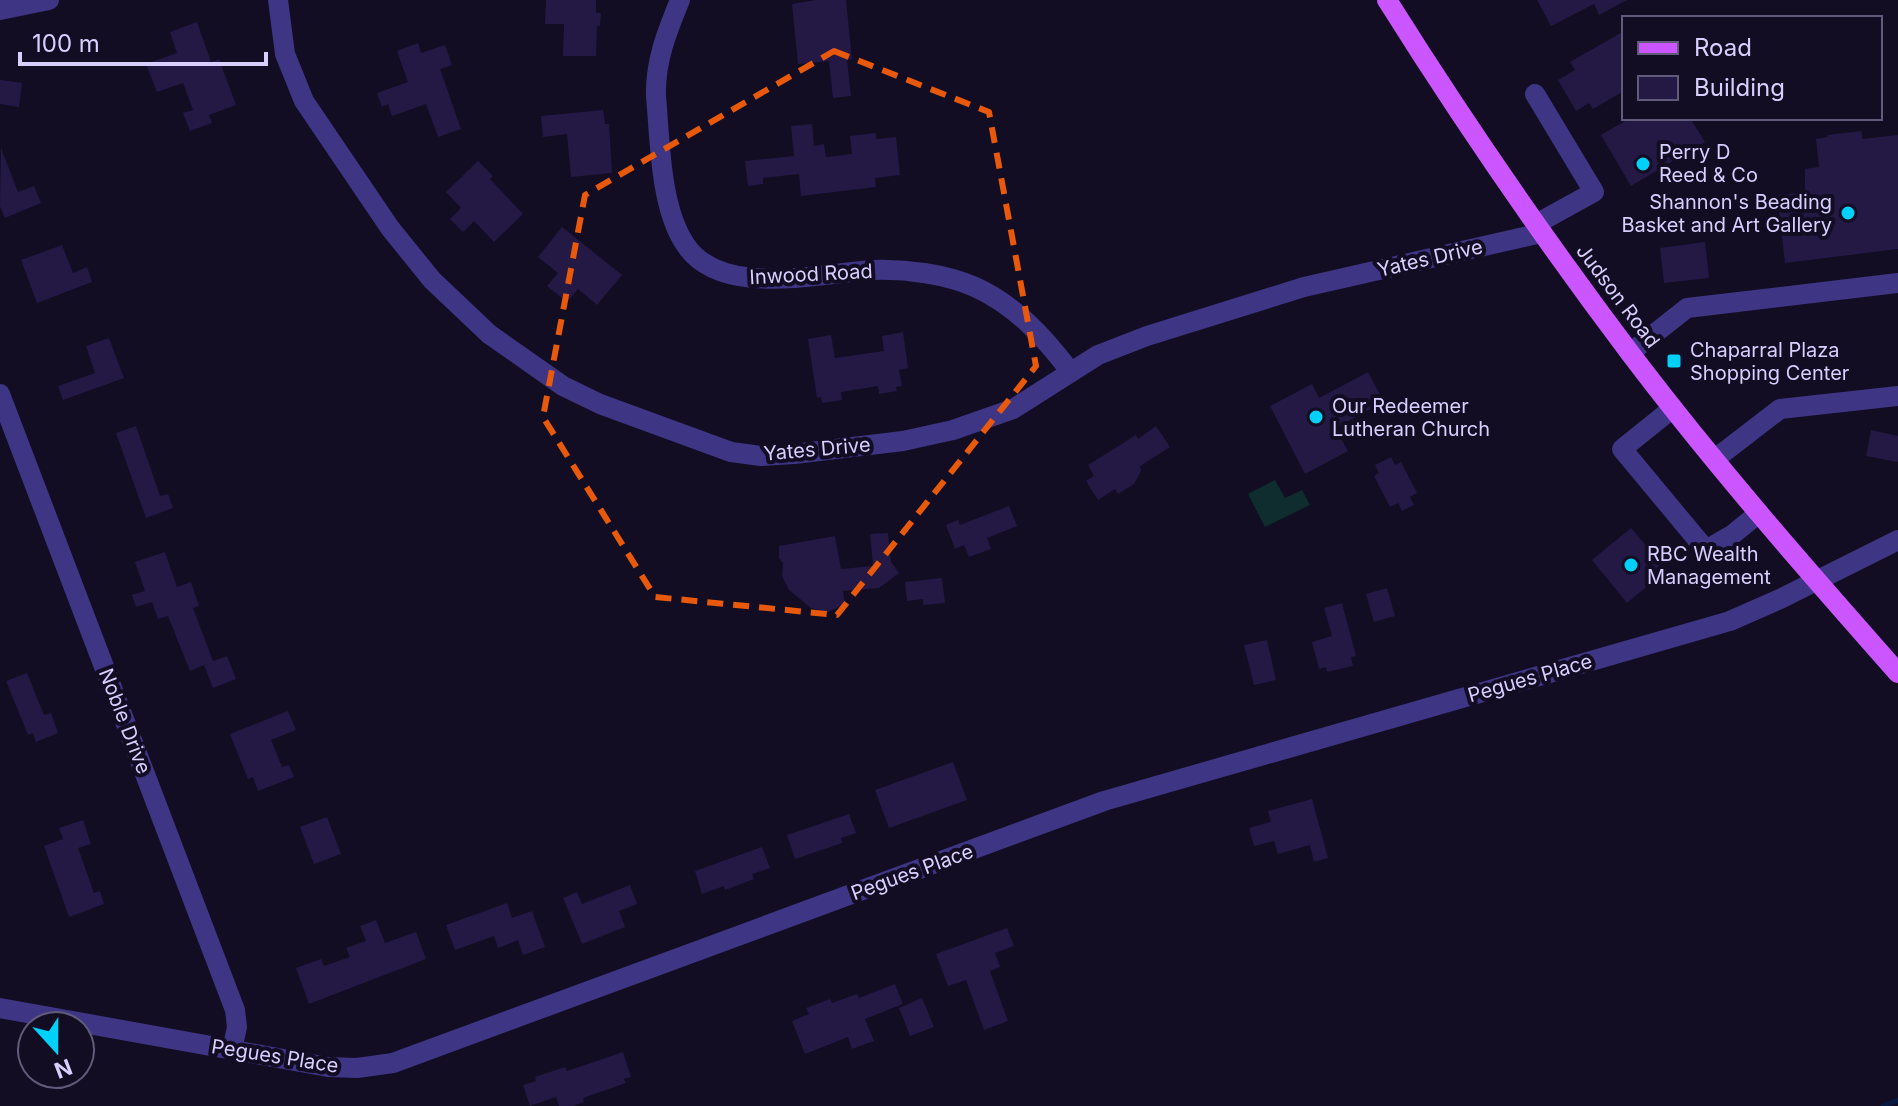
<svg xmlns="http://www.w3.org/2000/svg" width="1898" height="1106" viewBox="0 0 1898 1106" font-family="Inter,sans-serif">
	<rect width="100%" height="100%" fill="#120d23"/>
	<path fill="#0f2d2e" d="M1275,480L1285,498L1302,490L1310,505L1265,527L1248,494Z"/>
	<g fill="none" stroke-linecap="round" stroke-linejoin="round">
		<path stroke="#071942" stroke-width="5" d="M1883,1106L1898,1100"/>
	</g>
	<path fill="#241845" d="M546,0H596V13H601L600,26H597L596,56H563L564,24H545Z
		M816,0H846L852,59L847,60L851,96L833,98L829,61L798,64L792,4Z
		M1537,0H1627L1599,15L1594,4L1551,26Z
		M197,22L211,62L219,59L236,105L209,115L212,123L190,131L183,113L193,110L183,83L157,92L146,64L177,53L170,32Z
		M1624,31V91L1593,109L1589,103L1576,111L1558,80L1575,70L1570,62Z
		M418,43L421,53L445,45L452,65L440,69L461,129L438,137L426,104L392,116L388,104L382,107L377,93L408,82L397,51Z
		M0,80L22,83L19,107L0,104Z
		M603,110L605,124H609L612,173L571,177L567,134L543,137L541,116Z
		M1630,118H1690L1705,142L1631,186L1601,135Z
		M812,124L814,146L824,144L826,157L852,154L850,136L876,133V139L896,137L900,175L875,178L876,187L801,196L799,174L763,178V184L748,186L745,161L794,156L791,126Z
		M1862,131V139L1898,135V249L1785,263L1777,195L1805,192V169L1819,167L1816,139L1828,137L1827,135Z
		M1,148L18,192L34,186L41,203L5,218L0,206Z
		M478,161L493,176L490,179L523,214L494,242L474,221L463,232L450,219L461,208L446,192Z
		M562,227L622,275L597,305L578,289L567,302L547,286L558,273L538,257Z
		M1705,242L1709,278L1664,283L1660,248Z
		M62,245L73,273L87,267L92,282L37,303L21,260Z
		M903,332L908,368L899,370L902,386L896,387L897,391L879,394L878,386L841,392L842,400L822,403L821,397L817,398L808,339L831,335L835,358L884,351L882,336Z
		M109,338L124,378L63,400L58,386L95,373L86,346Z
		M1368,372L1384,402L1335,428L1348,451L1305,474L1270,406L1312,384L1319,398Z
		M136,426L160,496L168,494L173,508L146,518L116,433Z
		M1156,426L1170,447L1140,466L1141,471L1134,484L1118,494L1115,489L1098,500L1086,481L1094,476L1088,465L1136,435L1138,439Z
		M1871,430L1898,436V462L1866,456Z
		M1391,457L1395,465L1401,462L1417,493L1410,497L1414,505L1402,511L1398,503L1390,507L1374,476L1379,473L1375,465Z
		M1009,506L1017,526L987,538L991,549L969,557L964,545L955,549L946,525L958,520L960,525Z
		M1631,528L1667,570L1627,603L1592,560Z
		M888,533L891,562L899,573L879,588L843,591L845,604L828,612L811,608L789,590L782,576L783,563L779,558V546L835,536L841,569L873,566L870,534Z
		M165,552L177,587L191,582L199,606L193,608L213,661L227,656L236,679L213,688L204,665L190,671L168,616L158,619L152,602L136,607L132,595L145,591L135,562Z
		M942,578L945,603L923,605V599L907,601L905,582Z
		M1387,588L1395,616L1374,622L1366,594Z
		M1342,603L1356,656L1351,657L1353,666L1327,672L1326,667L1319,669L1312,642L1332,636L1324,608Z
		M1267,640L1276,680L1254,685L1244,645Z
		M27,673L44,715L51,713L58,733L36,742L33,733L28,735L6,681Z
		M288,711L296,730L271,740L282,767L289,765L294,777L258,791L253,777L248,779L230,734Z
		M953,762L967,800L889,828L875,790Z
		M1312,799L1328,858L1314,862L1310,845L1278,854L1274,841L1254,846L1249,828L1271,822L1268,811Z
		M849,814L856,833L841,838L842,843L795,859L787,835Z
		M327,817L341,854L314,864L300,827Z
		M83,820L91,844L78,848L94,893L100,891L104,904L69,917L44,846L63,839L59,828Z
		M762,847L770,868L752,874L754,879L725,890L724,886L702,894L695,871Z
		M630,885L637,904L619,911L625,927L582,944L563,898L577,892L582,904Z
		M507,903L512,918L532,911L545,947L523,955L518,940L498,948L494,936L455,950L446,925Z
		M376,920L385,943L416,932L426,959L309,1004L296,968L321,959L324,966L350,957L346,948L366,941L360,926Z
		M1007,928L1014,946L995,953L1000,967L990,971L1008,1021L984,1030L966,980L948,986L936,954Z
		M895,984L903,1004L865,1019L874,1041L852,1049L848,1037L805,1054L792,1021L809,1014L806,1008L830,999L832,1003L857,994L859,998Z
		M922,998L934,1027L910,1036L899,1008Z
		M623,1052L631,1077L624,1079L626,1083L583,1098L584,1102L573,1106H559L556,1097L530,1106L523,1085L536,1081L535,1077L565,1067L567,1071Z"/>
	<g fill="none" stroke-linecap="round" stroke-linejoin="round">
		<path stroke="#3e3585" stroke-width="20" d="M278,0L285,54L304,101L390,228L432,280L489,334L563,386L600,404L731,452L761,456L794,454L903,441L953,430L1013,409L1098,355L1147,336L1304,287L1541,233
			M680,0C667,32 655,61 656,96C660,140 660,207 685,244C720,299 819,273 874,270C906,269 946,274 975,287C1015,305 1044,337 1070,371
			M0,10L49,0
			M1535,94L1594,192L1536,224
			M1630,353L1687,308L1898,283
			M0,394L235,1010L237,1027L232,1050
			M1673,408L1622,449L1706,550L1732,535L1759,513
			M1715,459L1780,409L1898,396
			M0,1008L328,1067L357,1068L393,1063L1104,801L1730,621L1780,599L1898,540"/>
		<path stroke="#cb56ff" stroke-width="20" d="M1387,0C1463,121 1544,239 1630,353C1714,464 1806,569 1898,673"/>
	</g>
	<path fill="none" stroke="#e8590c" stroke-width="6" stroke-dasharray="16 10" stroke-linejoin="round" d="M834,51L989,112L1036,366L837,615L655,597L543,417L585,195Z"/>
	<g fill="#00d1fa" stroke="#120d23" stroke-width="3">
		<circle cx="1643" cy="164" r="8"/>
		<circle cx="1848" cy="213" r="8"/>
		<rect x="1666" y="353" width="16" height="16" rx="4"/>
		<circle cx="1316" cy="417" r="8"/>
		<circle cx="1631" cy="565" r="8"/>
	</g>
	<g text-anchor="middle" stroke-width="8" stroke-linejoin="round" paint-order="stroke">
		<g font-size="20" fill="#d8cfff" stroke="#120d23" text-anchor="start">
			<text x="1659" y="159">Perry D<tspan x="1659" dy="23">Reed &amp; Co</tspan></text>
			<text x="1832" y="209" text-anchor="end">Shannon's Beading<tspan x="1832" dy="23">Basket and Art Gallery</tspan></text>
			<text x="1690" y="357">Chaparral Plaza<tspan x="1690" dy="23">Shopping Center</tspan></text>
			<text x="1332" y="413">Our Redeemer<tspan x="1332" dy="23">Lutheran Church</tspan></text>
			<text x="1647" y="561">RBC Wealth<tspan x="1647" dy="23">Management</tspan></text>
		</g>
		<g font-size="20" fill="#d8cfff" stroke="#120d23">
			<text transform="translate(1430 258) rotate(-13)" y="7">Yates Drive</text>
			<text transform="translate(811 274) rotate(-3)" y="7">Inwood Road</text>
			<text transform="translate(1618 296) rotate(53)" y="7">Judson Road</text>
			<text transform="translate(817 449) rotate(-5)" y="7">Yates Drive</text>
			<text transform="translate(1530 678) rotate(-16)" y="7">Pegues Place</text>
			<text transform="translate(125 721) rotate(69)" y="7">Noble Drive</text>
			<text transform="translate(912 872) rotate(-20)" y="7">Pegues Place</text>
			<text transform="translate(275 1056) rotate(9)" y="7">Pegues Place</text>
		</g>
	</g>
	<rect x="1622" y="16" width="260" height="104" fill="#120d23" stroke="#615b7b" stroke-width="2"/>
	<rect x="1638" y="42" width="40" height="12" fill="#cb56ff" stroke="#615b7b" stroke-width="2"/>
	<text x="1694" y="56" font-size="24" fill="#d8cfff">Road</text>
	<rect x="1638" y="76" width="40" height="24" fill="#241845" stroke="#615b7b" stroke-width="2"/>
	<text x="1694" y="96" font-size="24" fill="#d8cfff">Building</text>
	<g transform="translate(56 1050) rotate(159)"><circle r="38" fill="#120d23" stroke="#615b7b" stroke-width="2"/>
	<path d="M0-6L14 30L0 20L-14 30Z" fill="#00d1fa"/>
	<text y="-12" font-size="22" font-weight="bold" text-anchor="middle" fill="#d8cfff">N</text>
	</g>
	<path d="M20 52v12h246v-12" fill="none" stroke="#d8cfff" stroke-width="4"/>
	<text x="32" y="52" font-size="24" fill="#d8cfff" stroke="#120d23" stroke-width="6" paint-order="stroke">100 m</text>
</svg>
